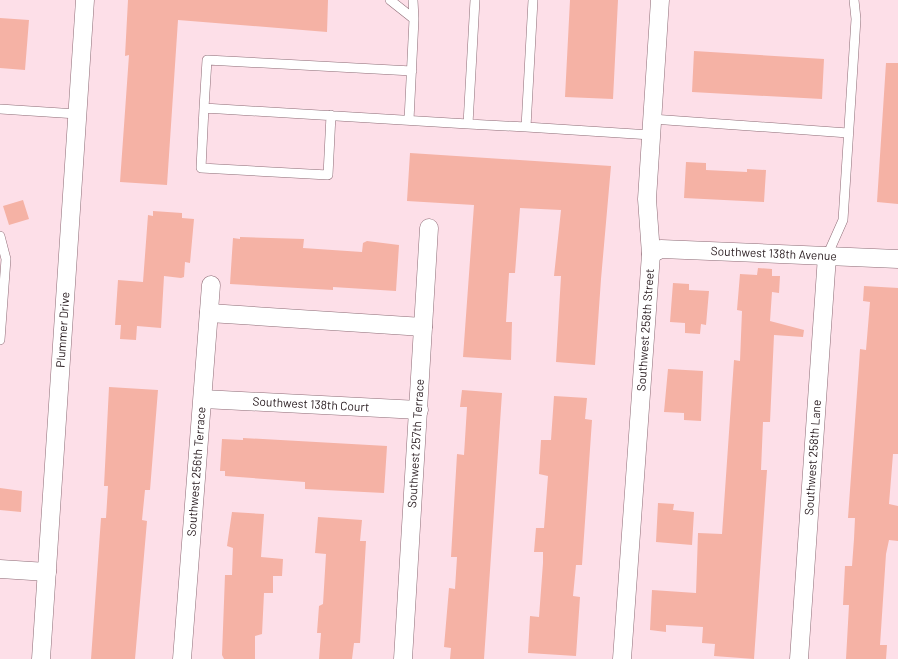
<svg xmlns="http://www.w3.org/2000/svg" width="898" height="659" viewBox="0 0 898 659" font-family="Barlow,sans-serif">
	<rect width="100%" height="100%" fill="#fddfe8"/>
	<path fill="#f5b2a5" d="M128,0H328L327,32L178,20L167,185L120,182L129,55L125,56Z
		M570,0H618L613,99L565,97Z
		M0,18L29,20L25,70L0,68Z
		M694,51L824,59L822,99L692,92Z
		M886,63H898V204L877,202Z
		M410,153L611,166L601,279L595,365L556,362L561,276H554L561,210L520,208L515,273H509L506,322H512L511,360L463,357L474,205L407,201Z
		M686,162L706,163V170L747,172V169L766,170L764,202L684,198Z
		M23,200L29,219L9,225L3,206Z
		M153,211L182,213V218L194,219L190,263L185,262L184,277L181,278L164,276L161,328L137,326L136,340L120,339L121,325H115L118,280L143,282L148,215L153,216Z
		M240,237L304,239L303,248L362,252L363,243L367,241L399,245L396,291L333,287V290L230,284L233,238L240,239Z
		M758,268L772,269V276H780L779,293L772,292L770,321L804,330L803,337L774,335L770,422H763L761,470H767L754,659L714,656L715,644L702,643L703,627L666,625V632L650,630L652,590L696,593L698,533L722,534L734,360L740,361L742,311L737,310L740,274L757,275Z
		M673,283L689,284V290L709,291L706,325L701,324L700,334L685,333V323L670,322Z
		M864,286L898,288V454H893L889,504L898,506V541L889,540L886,554L880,645H887L886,659H846L849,605H843L845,566H852L854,539L855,518H848L859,365L860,349L866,350L870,302L863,301Z
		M668,369L703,371L701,421L684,420V413L664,412Z
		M109,387L158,390L150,490H145L142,520L147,521L135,659H91L101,518H106L108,486H104Z
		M462,390L502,393L484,659H450L451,648L444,647L449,588L455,589L457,557H451L457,454L464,455L467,407H460Z
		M554,396L587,398L585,419L592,420L582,565H576L573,596L580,597L576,656L528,653L530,616L539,617L543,563V552H534L536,528H544L548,476L539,474L541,440H551Z
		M243,438L387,446L384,493L305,489V482L225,476V471H220L222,439L243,440Z
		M0,488L22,491L21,512L0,510Z
		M658,503L674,504L673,510L694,512L692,545L656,542Z
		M232,512L264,514L261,557L283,559L282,576H273V593H264L262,634L255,636V659H224L222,655L225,575H232L233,548L227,546Z
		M318,517L362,520L360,541H366L360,643H354L352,659H319L321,633H317L319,606L323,604L326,554L315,553Z"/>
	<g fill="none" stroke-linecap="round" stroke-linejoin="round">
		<g stroke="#8d6c76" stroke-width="10">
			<path id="service" d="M390,0L414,19
				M475,0L468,124L526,127L533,0
				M204,108L207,60L412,71
				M0,109L77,114
				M331,115L328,175L201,168L204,108L468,124
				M652,119L848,133
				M409,120L414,19L413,0
				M526,127L651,135
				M0,236L6,259L0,340
				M827,256L843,220L856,19L854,0"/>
		</g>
		<g stroke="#8d6c76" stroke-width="19">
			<g id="minor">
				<path id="s1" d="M651,254L661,249L898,259"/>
				<path d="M209,313L423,327"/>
				<path id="s2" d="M203,399L419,410"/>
				<path d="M0,569L47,572"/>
				<path id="s3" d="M41,659L85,0"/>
				<path id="s4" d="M182,659L211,285"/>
				<path id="s5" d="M403,659L429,228"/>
				<path id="s6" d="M622,659L651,254L647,199L660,0"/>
				<path id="s7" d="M799,659L827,256"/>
			</g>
		</g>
		<use href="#service" stroke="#fff" stroke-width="9"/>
		<use href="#minor" stroke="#fff" stroke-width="18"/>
	</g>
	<g text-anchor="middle" stroke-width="4" stroke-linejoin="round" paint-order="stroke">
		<g font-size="12" fill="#26191d" stroke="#fff">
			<text dy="4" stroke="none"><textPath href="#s1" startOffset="124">Southwest 138th Avenue</textPath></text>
			<text dy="4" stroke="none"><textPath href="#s3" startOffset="330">Plummer Drive</textPath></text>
			<text dy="4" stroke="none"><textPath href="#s6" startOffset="330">Southwest 258th Street</textPath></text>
			<text dy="4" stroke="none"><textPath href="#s2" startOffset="108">Southwest 138th Court</textPath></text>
			<text dy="4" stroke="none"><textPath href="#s5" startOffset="216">Southwest 257th Terrace</textPath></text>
			<text dy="4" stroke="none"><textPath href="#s7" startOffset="202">Southwest 258th Lane</textPath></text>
			<text dy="4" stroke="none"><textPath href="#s4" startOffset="188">Southwest 256th Terrace</textPath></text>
		</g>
	</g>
</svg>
